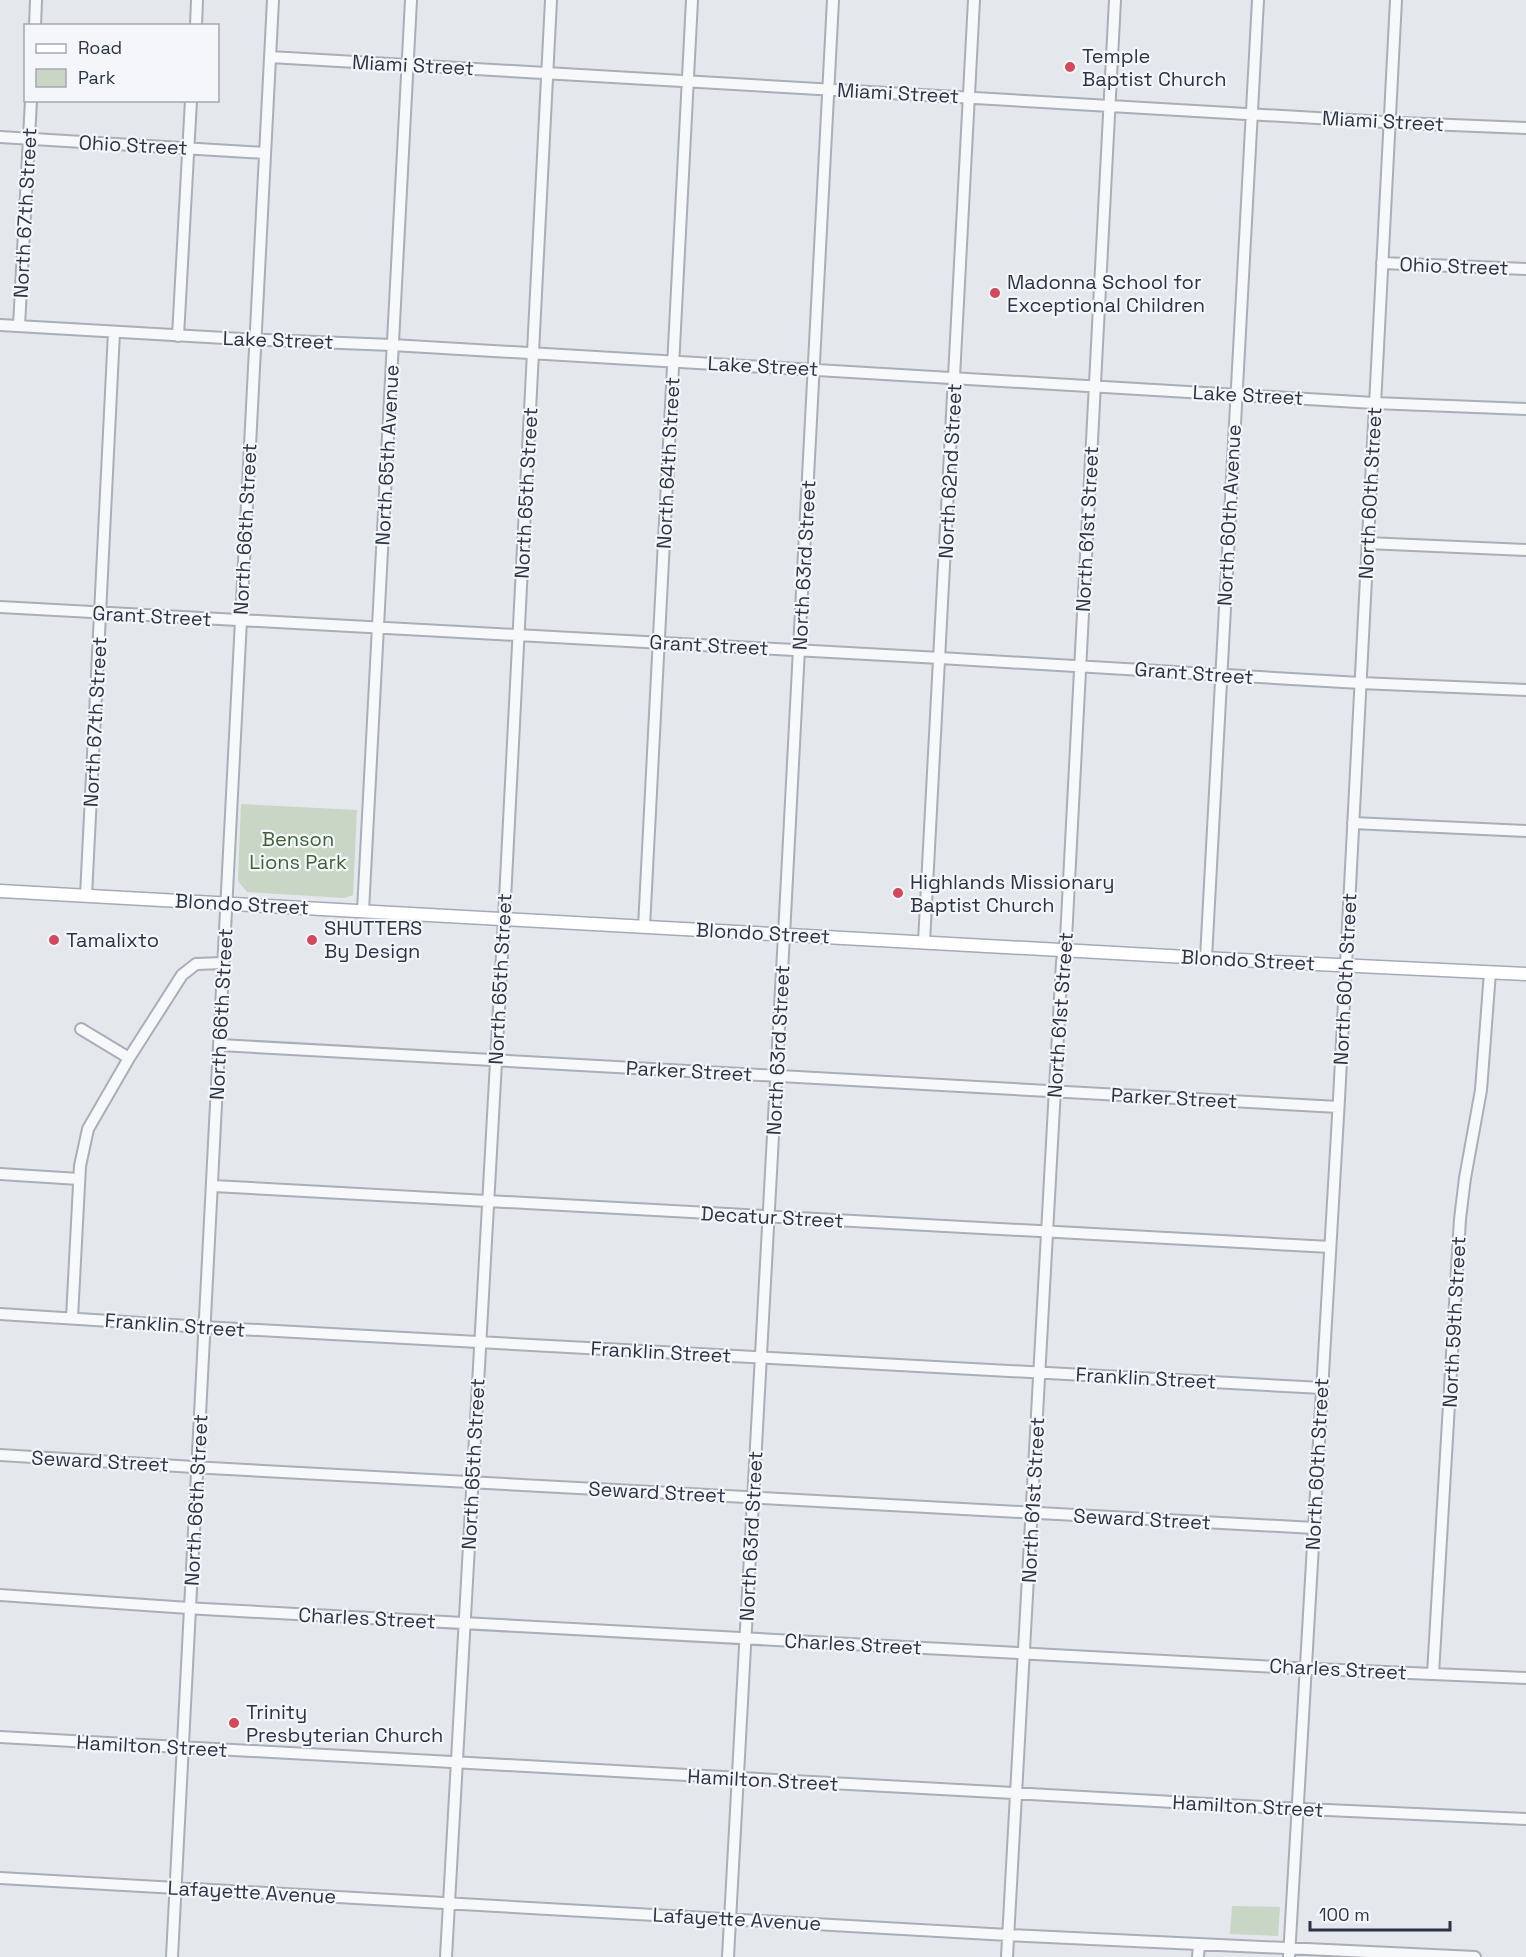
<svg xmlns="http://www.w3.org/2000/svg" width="1526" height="1957" viewBox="0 0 1526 1957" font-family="'Space Grotesk',sans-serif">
	<rect width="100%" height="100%" fill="#e4e7ec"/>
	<path fill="#c9d6c5" d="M241,804L357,810L353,895L345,898L247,892L238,881Z
		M1232,1906L1280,1907L1278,1936L1230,1934Z"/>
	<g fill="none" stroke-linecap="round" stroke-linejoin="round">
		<g stroke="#a9aeb7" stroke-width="14">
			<path id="minor" d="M35,26L36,0
				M196,26L197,0
				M270,57L1402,123L1526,128
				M0,137L265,153
				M1382,263L1526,269
				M0,325L242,339L392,345L1374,403L1526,409
				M19,326L31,100
				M178,336L191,100
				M1367,543L1526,550
				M0,607L940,658L1360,683L1526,690
				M1353,823L1526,831
				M86,896L114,332
				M363,911L411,0
				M644,927L692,0
				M924,942L974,0
				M1206,958L1258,0
				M81,1029L129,1058
				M220,1045L1338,1107
				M0,1174L79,1179
				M213,1186L1330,1247
				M0,1314L220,1328L1322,1388
				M72,1318L80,1166L88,1129L129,1058L182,975L196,964L223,963
				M0,1455L210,1468L1314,1528
				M0,1595L203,1609L1293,1668L1526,1678
				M1433,1674L1460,1219L1465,1178L1481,1090L1490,972
				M0,1737L1283,1808L1526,1819
				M0,1878L1008,1935L1475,1957
				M172,1957L273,0
				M446,1957L504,919L551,0
				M728,1957L784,935L833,0
				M1007,1957L1062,962L1066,939L1115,0
				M1198,1957L1199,1944
				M1289,1957L1339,1099L1396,0"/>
		</g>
		<g stroke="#a3abb8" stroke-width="15">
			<path id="major" d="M0,891L1275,962L1526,974"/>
		</g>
		<use href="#minor" stroke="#f7f8fa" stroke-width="10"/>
		<use href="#major" stroke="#fff" stroke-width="12"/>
	</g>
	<g fill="#d1495b" stroke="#f4f6f9" stroke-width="2">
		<circle cx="1070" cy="67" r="6"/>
		<circle cx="995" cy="293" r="6"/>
		<circle cx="898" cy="893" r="6"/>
		<circle cx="54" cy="940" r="6"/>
		<circle cx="312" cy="940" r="6"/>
		<circle cx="234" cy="1723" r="6"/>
	</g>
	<g text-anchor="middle" stroke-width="4.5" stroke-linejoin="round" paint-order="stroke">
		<g font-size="20" fill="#2b3445" stroke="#f4f6f9" text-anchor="start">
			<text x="1082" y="63">Temple<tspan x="1082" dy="23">Baptist Church</tspan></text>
			<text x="1007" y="289">Madonna School for<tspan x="1007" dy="23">Exceptional Children</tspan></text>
			<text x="910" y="889">Highlands Missionary<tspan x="910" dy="23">Baptist Church</tspan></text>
			<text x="324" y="935">SHUTTERS<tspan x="324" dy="23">By Design</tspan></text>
			<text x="66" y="947">Tamalixto</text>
			<text x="246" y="1719">Trinity<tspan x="246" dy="23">Presbyterian Church</tspan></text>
		</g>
		<g font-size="20" fill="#2b3445" stroke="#f4f6f9">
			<text transform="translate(413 65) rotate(3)" y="7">Miami Street</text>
			<text transform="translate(898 93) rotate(3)" y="7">Miami Street</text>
			<text transform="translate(1383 121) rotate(3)" y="7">Miami Street</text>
			<text transform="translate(133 145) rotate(3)" y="7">Ohio Street</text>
			<text transform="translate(25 213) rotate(-87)" y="7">North 67th Street</text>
			<text transform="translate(1454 266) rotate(2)" y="7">Ohio Street</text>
			<text transform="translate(278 340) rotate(2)" y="7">Lake Street</text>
			<text transform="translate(763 366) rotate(3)" y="7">Lake Street</text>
			<text transform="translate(1248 395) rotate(3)" y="7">Lake Street</text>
			<text transform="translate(387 455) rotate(-87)" y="7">North 65th Avenue</text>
			<text transform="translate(668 463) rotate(-87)" y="7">North 64th Street</text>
			<text transform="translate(950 471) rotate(-87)" y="7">North 62nd Street</text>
			<text transform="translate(526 493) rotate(-87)" y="7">North 65th Street</text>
			<text transform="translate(1370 493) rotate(-87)" y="7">North 60th Street</text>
			<text transform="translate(1229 515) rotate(-87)" y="7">North 60th Avenue</text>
			<text transform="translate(245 529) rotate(-87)" y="7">North 66th Street</text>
			<text transform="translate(1087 529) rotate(-87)" y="7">North 61st Street</text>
			<text transform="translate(804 565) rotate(-87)" y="7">North 63rd Street</text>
			<text transform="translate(152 616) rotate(3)" y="7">Grant Street</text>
			<text transform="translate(709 645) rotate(3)" y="7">Grant Street</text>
			<text transform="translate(1194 673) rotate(4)" y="7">Grant Street</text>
			<text transform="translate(95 722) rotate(-87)" y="7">North 67th Street</text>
			<text transform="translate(242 904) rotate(3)" y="7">Blondo Street</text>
			<text transform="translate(763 933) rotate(3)" y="7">Blondo Street</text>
			<text transform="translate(1248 960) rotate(3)" y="7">Blondo Street</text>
			<text transform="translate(500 979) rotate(-87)" y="7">North 65th Street</text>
			<text transform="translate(1345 979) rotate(-87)" y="7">North 60th Street</text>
			<text transform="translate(221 1014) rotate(-87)" y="7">North 66th Street</text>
			<text transform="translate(1060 1015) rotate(-86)" y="7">North 61st Street</text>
			<text transform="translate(778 1050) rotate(-87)" y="7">North 63rd Street</text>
			<text transform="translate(689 1071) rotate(3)" y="7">Parker Street</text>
			<text transform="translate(1174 1098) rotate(3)" y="7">Parker Street</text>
			<text transform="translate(772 1217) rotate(3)" y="7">Decatur Street</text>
			<text transform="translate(1454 1322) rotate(-87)" y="7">North 59th Street</text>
			<text transform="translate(175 1325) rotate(4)" y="7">Franklin Street</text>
			<text transform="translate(661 1352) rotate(3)" y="7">Franklin Street</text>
			<text transform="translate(1146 1378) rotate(3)" y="7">Franklin Street</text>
			<text transform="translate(100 1461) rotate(3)" y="7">Seward Street</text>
			<text transform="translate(473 1464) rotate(-87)" y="7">North 65th Street</text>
			<text transform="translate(1317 1464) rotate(-87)" y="7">North 60th Street</text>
			<text transform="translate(657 1492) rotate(3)" y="7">Seward Street</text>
			<text transform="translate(196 1500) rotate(-87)" y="7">North 66th Street</text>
			<text transform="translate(1033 1500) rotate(-87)" y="7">North 61st Street</text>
			<text transform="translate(1142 1519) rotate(3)" y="7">Seward Street</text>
			<text transform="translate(751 1536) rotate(-87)" y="7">North 63rd Street</text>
			<text transform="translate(367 1618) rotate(3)" y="7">Charles Street</text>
			<text transform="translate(853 1644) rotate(3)" y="7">Charles Street</text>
			<text transform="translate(1338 1669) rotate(3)" y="7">Charles Street</text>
			<text transform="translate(152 1746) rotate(3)" y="7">Hamilton Street</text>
			<text transform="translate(763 1780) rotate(3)" y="7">Hamilton Street</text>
			<text transform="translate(1248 1806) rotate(3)" y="7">Hamilton Street</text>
			<text transform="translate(252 1892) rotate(3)" y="7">Lafayette Avenue</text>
			<text transform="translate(737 1919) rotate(3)" y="7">Lafayette Avenue</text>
		</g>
		<g font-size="20" fill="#3f6138" stroke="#f4f6f9">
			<text x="298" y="846">Benson<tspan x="298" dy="23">Lions Park</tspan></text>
		</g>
	</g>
	<rect x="24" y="24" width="195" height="78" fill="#f4f6f9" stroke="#a4a8b1" stroke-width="1.5"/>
	<rect x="36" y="44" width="30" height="9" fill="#ffffff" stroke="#a4a8b1" stroke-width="1.5"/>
	<text x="78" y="54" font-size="18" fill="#2b3445">Road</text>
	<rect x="36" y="69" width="30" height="18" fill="#c9d6c5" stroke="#a4a8b1" stroke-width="1.5"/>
	<text x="78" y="84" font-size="18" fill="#2b3445">Park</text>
	<path d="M1310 1921v9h140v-9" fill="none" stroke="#2b3445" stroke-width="3"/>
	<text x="1319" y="1921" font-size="18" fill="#2b3445" stroke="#f4f6f9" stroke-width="4.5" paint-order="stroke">100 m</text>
</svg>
